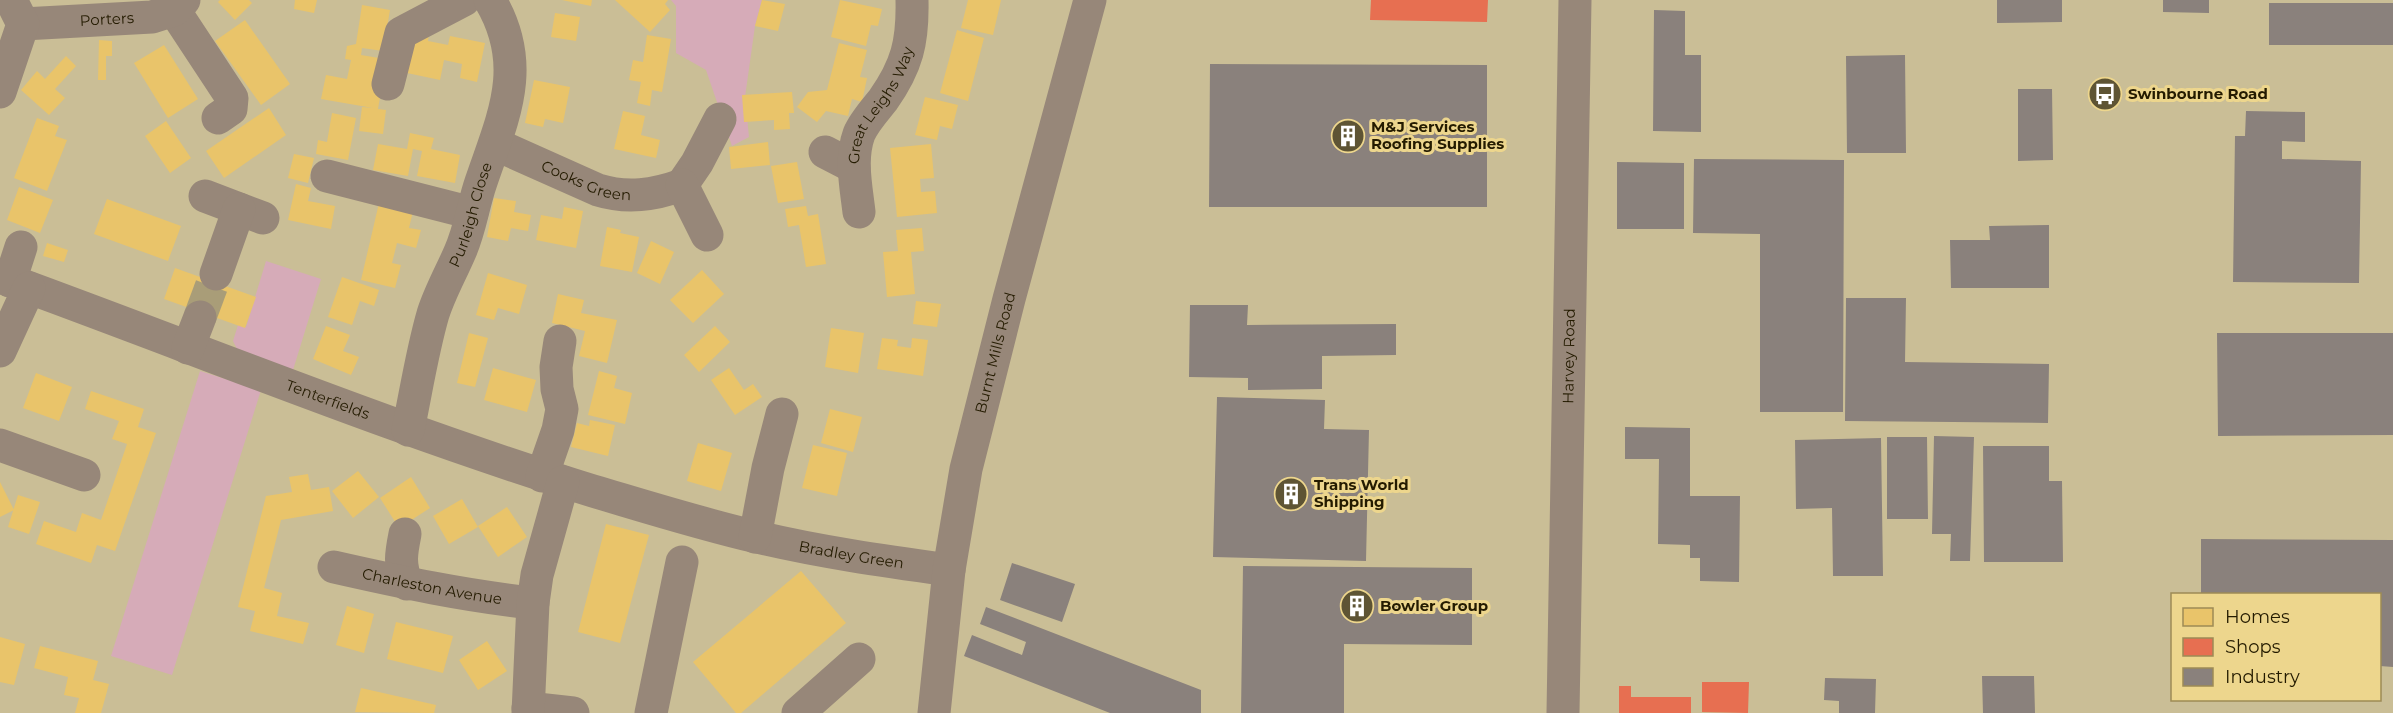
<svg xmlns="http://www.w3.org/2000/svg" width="2393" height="713" viewBox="0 0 2393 713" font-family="Montserrat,sans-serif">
	<rect width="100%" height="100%" fill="#cabe96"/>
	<path fill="#d6abb8" d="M671,0H762L755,26L745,97L749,137L732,146L706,70L676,53V6Z
		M266,261L321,279L293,370L237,349L233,341L238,325L246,327Z
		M200,371L261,390L172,675L111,656Z"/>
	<path fill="#e9c46a" d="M220,0H249L252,3L235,20L218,2Z
		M295,0H317L314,13L294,9Z
		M562,0H592L591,6Z
		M615,0H668L665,4L670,10L650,32Z
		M762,0L785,4L778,31L755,26Z
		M840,0L882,9L878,26L871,25L866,46L831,37Z
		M968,0H1001L993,35L961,28Z
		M362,5L390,10L383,51L362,48L361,55L379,58L382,86L378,109L386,110L383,134L359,131L362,107L373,108L321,99L326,75L347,79L351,60L345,59L347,46L356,44Z
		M555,13L580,17L576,41L551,37Z
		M245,20L290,84L261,105L215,41Z
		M415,30L429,33L428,41L448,45L450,36L485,43L477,82L460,78L462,64L444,60L440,80L407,73Z
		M957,30L984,38L968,101L940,93Z
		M647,35L671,39L662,92L652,90L650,106L637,103L641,82L629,80L633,60L643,62Z
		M99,40L112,41V56H106V80H98Z
		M839,43L867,50L860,77L867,78L862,102L852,99L848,116L826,111L817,122L797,107L808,92L827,90Z
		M164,45L198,99L168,118L134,63Z
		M66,56L76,66L55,89L65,98L49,115L21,90L37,71L45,79Z
		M534,80L570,87L563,123L545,119L543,127L525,123Z
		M792,92L794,113H789L790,129L774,130V120L744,122L742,95Z
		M925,97L958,105L952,129L940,126L937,140L915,135Z
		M269,108L286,135L224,178L206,151Z
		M623,111L645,116L641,135L660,140L656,158L614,149Z
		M332,113L356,118L348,160L316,154L318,140L327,142Z
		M37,118L59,126L55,136L67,140L47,191L14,178Z
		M166,121L191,158L170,173L145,136Z
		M410,133L434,138L431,149L460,155L455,183L417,176L422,151L413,149L408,176L373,170L378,144L407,149Z
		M768,142L770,165L731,169L729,147Z
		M931,144L934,178L920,179L921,192L935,191L937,213L897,217L890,148Z
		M294,154L314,158L308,183L288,178Z
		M797,162L804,199L778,203L771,166Z
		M296,184L311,188L308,201L335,206L331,229L288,220Z
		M19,187L53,200L40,233L7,220Z
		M494,198L516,201L514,212L531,215L528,231L511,228L508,241L487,237Z
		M107,199L181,226L168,261L94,234Z
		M379,203L413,211L409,228L421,230L416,248L397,243L392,263L401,265L395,288L361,280Z
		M806,206L808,216L818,214L826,264L806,267L799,225L788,227L785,209Z
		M564,207L583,211L576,248L536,240L541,215L562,219Z
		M607,227L621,230L620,233L639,237L632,272L600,266Z
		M922,228L924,251L911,252L915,294L887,297L883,252L898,251L896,230Z
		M651,241L674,252L660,284L637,273Z
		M47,243L68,250L64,262L43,256Z
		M175,268L256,297L245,328L164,299Z
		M702,270L724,294L693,323L670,300Z
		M488,273L527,285L519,314L498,308L494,320L476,315Z
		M342,277L379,290L374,306L360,301L352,325L328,317Z
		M558,294L584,300L581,313L617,320L607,363L579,356L585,331L552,323Z
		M916,301L941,304L937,327L913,324Z
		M326,326L350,335L343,351L359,357L351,375L313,359Z
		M715,326L730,342L699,372L684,355Z
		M831,328L864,333L858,373L825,367Z
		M469,333L488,338L475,387L457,383Z
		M882,338L898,340L897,346L911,348L912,338L928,340L923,376L877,369Z
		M493,368L536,380L527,412L484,400Z
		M729,368L744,390L753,384L762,397L735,415L711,380Z
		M599,371L617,376L614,388L632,393L625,424L588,415Z
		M36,373L72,387L59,421L23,408Z
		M91,391L144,409L138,427L156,433L115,551L97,545L91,563L36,544L44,521L76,532L82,513L101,520L127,444L112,439L119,421L85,409Z
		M830,409L862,417L853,452L821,443Z
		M590,420L615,425L608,456L571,447L577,423L589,426Z
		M698,443L732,453L721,491L687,481Z
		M813,445L847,453L837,496L802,488Z
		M358,471L379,497L353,518L332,491Z
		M308,474L311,490L329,487L333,511L281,520L264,588L282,593L277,616L309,623L303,644L250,631L255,611L238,607L266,496L292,492L289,477Z
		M411,477L430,508L399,528L380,498Z
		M0,482L14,510L0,517Z
		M18,495L40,502L29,534L8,527Z
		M462,499L478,527L449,544L433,516Z
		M507,507L527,537L498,557L478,526Z
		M606,524L649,535L620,643L578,632Z
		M801,571L846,623L741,713H736L693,662Z
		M347,606L374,614L364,653L336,645Z
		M396,622L453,636L443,673L387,659Z
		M0,637L25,644L14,685L0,682Z
		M487,641L507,671L478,690L459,660Z
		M40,646L98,661L93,680L109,684L101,713H75L79,698L64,695L68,677L34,668Z
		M361,688L436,705L434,713L355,712Z"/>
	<path fill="#e76f51" d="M1371,0H1488L1487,22L1370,20Z
		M1702,682H1749L1748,713L1702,712Z
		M1619,686H1631V697H1691V713H1619Z"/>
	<path fill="#8a817c" d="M1997,0H2062V22L1997,23Z
		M2163,0H2209V13L2163,12Z
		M2269,3H2393V45H2269Z
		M1654,10L1685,11V55H1701V132L1653,131Z
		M1905,55L1906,153H1847L1846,56Z
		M1210,64L1487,65V207H1209Z
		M2018,89H2052L2053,160L2018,161Z
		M2246,111L2305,112V142L2282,141V159L2361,161L2359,283L2233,282L2235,136H2245Z
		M1694,159L1844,160L1843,412H1760V234L1693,233Z
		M1617,162L1684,163V229H1617Z
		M2049,225V288H1951L1950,240H1990L1989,226Z
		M1846,298H1906L1905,362L2049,364L2048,423L1845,421Z
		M1190,305H1248L1247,325L1396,324V355L1322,356V389L1248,390V378L1189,377Z
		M2217,333H2393V435L2218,436Z
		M1217,397L1325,400L1324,429L1369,430L1366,561L1213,557Z
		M1625,427L1690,428V496H1740L1739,582L1700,581V558H1690V545L1658,544L1659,459H1625Z
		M1934,436L1974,437L1970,561H1950L1951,534H1932Z
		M1887,437H1927L1928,519H1887Z
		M1881,438L1883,576H1833L1832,508L1796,509L1795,440Z
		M1983,446H2049V481H2062L2063,562H1984Z
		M2201,539L2393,540V667L2380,666V594H2201Z
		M1012,563L1075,584L1062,622L1000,600Z
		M1243,566L1472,568V645L1344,644V713H1241Z
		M986,607L1201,690V713H1110L964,656L972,635L1022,655L1026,642L980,624Z
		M1982,676H2034L2035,713H1983Z
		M1825,678L1876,679L1875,713H1839V701L1824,700Z"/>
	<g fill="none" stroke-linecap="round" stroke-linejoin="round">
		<path stroke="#a99d78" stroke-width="33" stroke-dasharray="33 16" stroke-linecap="butt" d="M200,317L216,274"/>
		<g stroke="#978779" stroke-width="33">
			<path d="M174,10L232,98L231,109L218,118"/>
			<path id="s1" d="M23,24L152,17L174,10L184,0"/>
			<path d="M388,84L401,33L464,0"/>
			<path d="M0,92L23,24L11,0"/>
			<path id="s2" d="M495,144L598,190C627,199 654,195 682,185"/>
			<path d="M825,152L854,167"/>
			<path d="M327,176L472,213"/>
			<path d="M682,185L697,163L720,119"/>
			<path d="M682,185L707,235"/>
			<path d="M205,196L263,218"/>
			<path id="s3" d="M859,212C856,186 850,159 859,134C864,122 875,110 883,100C907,66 913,42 912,0"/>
			<path d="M216,274L239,209"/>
			<path id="s4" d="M0,277C198,349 392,429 593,491C647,507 701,524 757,537C820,552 884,561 949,570"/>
			<path d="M10,281L21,247"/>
			<path d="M188,348L200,317"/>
			<path d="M0,351L29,288"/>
			<path id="s5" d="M408,430C416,392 422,352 433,314C440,292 451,273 460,252C470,230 473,205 481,182C503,117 529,66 490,0"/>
			<path d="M0,445L84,475"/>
			<path d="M542,476L558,430L562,409L557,389L556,367L560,341"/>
			<path d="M405,534C401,554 399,564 407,584"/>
			<path d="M755,537L768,468L782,414"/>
			<path id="s6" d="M334,567C400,582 466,596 533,603"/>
			<path d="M528,708L573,713"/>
			<path d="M528,713L533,603L537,575L563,482"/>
			<path d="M651,713L682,562"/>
			<path d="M798,713L859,659"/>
			<path id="s7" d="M934,713L949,570L966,469L1009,299L1090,0"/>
			<path id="s8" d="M1563,713L1575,0"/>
		</g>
	</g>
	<defs>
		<g id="bus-disc" transform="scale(1.725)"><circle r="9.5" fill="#5e5434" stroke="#edd68d"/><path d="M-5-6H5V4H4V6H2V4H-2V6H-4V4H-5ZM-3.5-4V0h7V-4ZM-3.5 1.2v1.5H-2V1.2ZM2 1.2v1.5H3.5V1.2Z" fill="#fff"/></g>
		<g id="building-disc" transform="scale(1.725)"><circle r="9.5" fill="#5e5434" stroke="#edd68d"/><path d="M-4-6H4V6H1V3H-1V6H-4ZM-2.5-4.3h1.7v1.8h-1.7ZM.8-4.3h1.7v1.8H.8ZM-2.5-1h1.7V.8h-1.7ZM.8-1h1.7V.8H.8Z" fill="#fff"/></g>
	</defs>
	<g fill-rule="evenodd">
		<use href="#bus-disc" x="2105" y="94"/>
		<use href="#building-disc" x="1348" y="136"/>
		<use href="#building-disc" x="1291" y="494"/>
		<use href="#building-disc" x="1357" y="606"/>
	</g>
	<g text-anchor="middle" stroke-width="6" stroke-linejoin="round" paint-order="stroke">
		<g font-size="15" fill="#241b00" stroke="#edd68d">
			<text dy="5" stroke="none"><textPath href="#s1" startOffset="84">Porters</textPath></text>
			<text dy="5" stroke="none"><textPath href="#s3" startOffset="114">Great Leighs Way</textPath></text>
			<text dy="5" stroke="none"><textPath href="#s2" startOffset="99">Cooks Green</textPath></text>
			<text dy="5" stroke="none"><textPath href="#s5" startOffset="225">Purleigh Close</textPath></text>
			<text dy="5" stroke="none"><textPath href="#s7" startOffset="366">Burnt Mills Road</textPath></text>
			<text dy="5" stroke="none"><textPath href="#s8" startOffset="357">Harvey Road</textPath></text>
			<text dy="5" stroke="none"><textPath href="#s4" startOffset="350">Tenterfields</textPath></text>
			<text dy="5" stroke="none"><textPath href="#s4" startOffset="897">Bradley Green</textPath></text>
			<text dy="5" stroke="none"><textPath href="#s6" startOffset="100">Charleston Avenue</textPath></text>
		</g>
		<g font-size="15" font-weight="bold" fill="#241b00" stroke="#edd68d" text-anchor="start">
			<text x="2128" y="99">Swinbourne Road</text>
			<text x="1371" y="132">M&amp;J Services<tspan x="1371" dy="17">Roofing Supplies</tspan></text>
			<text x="1314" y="490">Trans World<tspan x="1314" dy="17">Shipping</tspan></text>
			<text x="1380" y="611">Bowler Group</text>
		</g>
	</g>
	<rect x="2171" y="593" width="210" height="108" fill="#edd68d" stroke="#9d8b55" stroke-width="1.5"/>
	<rect x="2183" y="608" width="30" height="18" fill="#e9c46a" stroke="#9d8b55" stroke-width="1.5"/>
	<text x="2225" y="623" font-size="18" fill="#241b00">Homes</text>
	<rect x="2183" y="638" width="30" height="18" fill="#e76f51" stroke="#9d8b55" stroke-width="1.5"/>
	<text x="2225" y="653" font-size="18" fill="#241b00">Shops</text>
	<rect x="2183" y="668" width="30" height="18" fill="#8a817c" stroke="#9d8b55" stroke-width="1.5"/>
	<text x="2225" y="683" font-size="18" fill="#241b00">Industry</text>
</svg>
